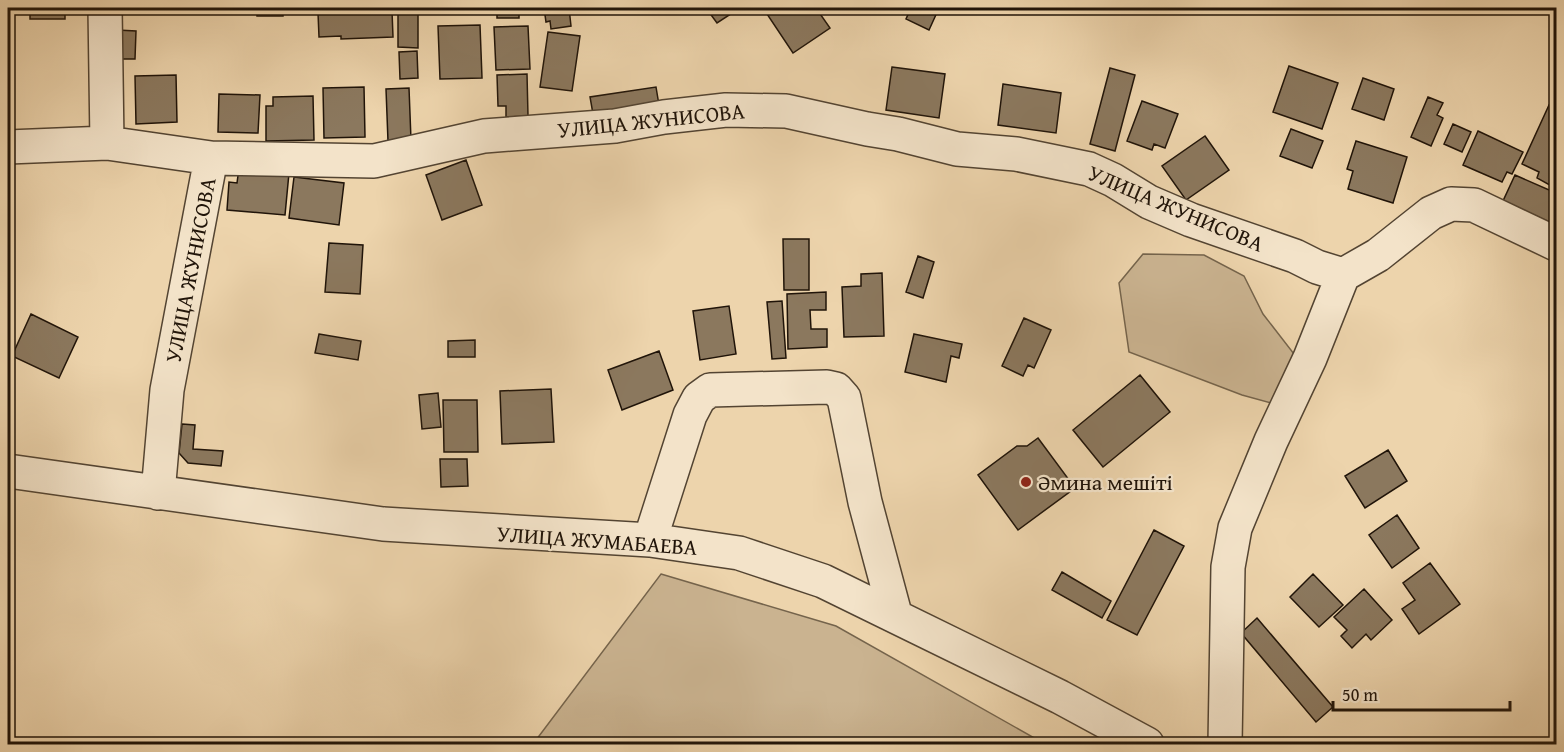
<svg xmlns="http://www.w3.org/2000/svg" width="1564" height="752" viewBox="0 0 1564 752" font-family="'Gentium Book Plus',serif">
	<rect width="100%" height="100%" fill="#edd4ac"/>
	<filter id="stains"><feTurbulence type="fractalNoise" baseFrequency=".00333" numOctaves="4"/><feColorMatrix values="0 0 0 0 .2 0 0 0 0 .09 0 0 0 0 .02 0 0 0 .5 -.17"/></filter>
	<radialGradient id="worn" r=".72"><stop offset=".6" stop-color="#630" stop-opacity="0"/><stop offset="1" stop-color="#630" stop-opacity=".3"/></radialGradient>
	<path fill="#cab390" stroke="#75644c" stroke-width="1.5" d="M1143,254L1204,255L1244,276L1263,314L1301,363L1278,405L1242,395L1129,352L1119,283Z
		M661,574L836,626L1045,744H533Z"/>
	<path fill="#8b785e" stroke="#201409" stroke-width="1.5" d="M30,8H65V19H30Z
		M257,8H283V16H257Z
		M398,8H418V48L398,47Z
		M497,8H519V18H497Z
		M544,8H569L571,26L551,29L550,21L546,22Z
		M706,8H740L717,23Z
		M777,8H816L830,28L793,53L767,14Z
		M911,8H939L929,30L906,19Z
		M392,11L393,37L341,39V36L319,37L318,13Z
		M480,25L482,78L440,79L438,26Z
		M528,26L530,69L496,70L494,27Z
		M117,30L136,31L135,59H117Z
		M548,32L580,36L572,91L540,87Z
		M417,51L418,78L400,79L399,52Z
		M1289,66L1338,83L1322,129L1273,112Z
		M892,67L945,74L939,118L886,110Z
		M1110,68L1135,75L1115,151L1090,144Z
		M527,74L528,116L506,117V106H498L497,75Z
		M176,75L177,122L136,124L135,76Z
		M1363,78L1394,89L1384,120L1352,109Z
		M1003,84L1061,93L1056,133L998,125Z
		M364,87L365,137L324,138L323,88Z
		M656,87L659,105L593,114L590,97Z
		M409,88L411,140L388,141L386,89Z
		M219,94L260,95L258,133L218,132Z
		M313,96L314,140L266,141V106H273V97Z
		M1428,97L1443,103L1437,115L1443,118L1431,146L1411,137Z
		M1142,101L1178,114L1165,148L1154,144L1152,150L1127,141Z
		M1549,105L1556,109L1555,188L1537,178L1539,172L1522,164Z
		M1453,124L1471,132L1462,152L1444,144Z
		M1291,129L1323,141L1312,168L1280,156Z
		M1478,131L1523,152L1512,174L1507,172L1502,182L1463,165Z
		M1205,136L1229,170L1186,200L1162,166Z
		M1356,141L1407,157L1393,203L1348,189L1353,171L1347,169Z
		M466,160L482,205L442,220L426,175Z
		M239,168L289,173L285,215L227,210L229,182L237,183Z
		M1515,175L1556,193V225L1503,201Z
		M294,177L344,183L339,225L289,218Z
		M783,239H809V290H784Z
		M329,243L363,245L360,294L325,292Z
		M918,256L934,262L923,298L906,292Z
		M882,273L884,336L844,337L842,287L861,286V274Z
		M826,292V310H810L811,329H827V347L788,349L787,294Z
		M782,301L786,358L772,359L767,302Z
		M729,306L736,354L700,360L693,311Z
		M31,314L78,337L59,378L12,356Z
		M1024,318L1051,330L1034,368L1028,365L1023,376L1002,366Z
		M319,334L361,341L358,360L315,353Z
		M914,334L962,344L959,358L951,356L946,382L905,372Z
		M475,340V357H448V341Z
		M659,351L673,390L622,410L608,370Z
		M1140,375L1170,412L1103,467L1073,430Z
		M551,389L554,442L502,444L500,391Z
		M438,393L441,427L422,429L419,395Z
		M443,400H477L478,452H444Z
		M182,424L195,425L193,449L223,451L221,466L188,463L179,453Z
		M1038,438L1075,488L1018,530L978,475L1017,446H1027Z
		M1388,450L1407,481L1365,508L1345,476Z
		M440,459H467L468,486L441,487Z
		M1397,515L1419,548L1392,568L1369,535Z
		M1154,530L1184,546L1137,635L1107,620Z
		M1430,563L1460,604L1419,634L1402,609L1415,600L1403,583Z
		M1062,572L1111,601L1102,618L1052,590Z
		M1313,574L1343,605L1319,627L1290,597Z
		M1364,589L1392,620L1371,640L1366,634L1352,648L1341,636L1347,630L1334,617Z
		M1257,618L1333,707L1316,722L1241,633Z"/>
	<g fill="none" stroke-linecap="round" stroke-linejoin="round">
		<g stroke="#534432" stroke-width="36">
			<path id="minor" d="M105,8L107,143
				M8,147L107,143L211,158L374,161L484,136L615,126L664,117L726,110L786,111L867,129L898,134L957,149L1016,154L1089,169L1113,180L1149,202L1191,220L1295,256L1317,267L1343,275L1378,255L1431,213L1451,204L1474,205L1556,244
				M8,471L383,524L650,540L739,553L823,581L1060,697L1147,744
				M158,493L167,390L211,158
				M650,540L690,415L699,398L710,390L827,387L836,389L844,398L865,502L895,614
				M1225,744L1228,567L1235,528L1271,441L1310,358L1343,275"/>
		</g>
		<use href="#minor" stroke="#f3e3c9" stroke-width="33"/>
	</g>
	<circle fill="#8f2418" stroke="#f3e3c9" stroke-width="2" cx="1026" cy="482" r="6"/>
	<g text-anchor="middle" stroke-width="4.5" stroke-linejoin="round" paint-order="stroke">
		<g font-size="22" fill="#201409" stroke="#f3e3c9">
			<text transform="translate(651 120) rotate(-6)" y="8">УЛИЦА ЖУНИСОВА</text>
			<text transform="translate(1176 208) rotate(23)" y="8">УЛИЦА ЖУНИСОВА</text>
			<text transform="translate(190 270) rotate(-79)" y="8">УЛИЦА ЖУНИСОВА</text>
			<text transform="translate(597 540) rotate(4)" y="8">УЛИЦА ЖУМАБАЕВА</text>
		</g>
		<g font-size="22" fill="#201409" stroke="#f3e3c9" text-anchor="start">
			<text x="1038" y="490">Әмина мешіті</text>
		</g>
	</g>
	<rect width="1564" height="752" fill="none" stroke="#edd4ac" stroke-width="30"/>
	<rect x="9" y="9" width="1546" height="734" fill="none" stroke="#201409" stroke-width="3"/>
	<rect x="15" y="15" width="1534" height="722" fill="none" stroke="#201409" stroke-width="1.5"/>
	<path d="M1333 701v9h177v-9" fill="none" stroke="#201409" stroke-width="3"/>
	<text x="1342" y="701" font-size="18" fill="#201409" stroke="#f3e3c9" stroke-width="4.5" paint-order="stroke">50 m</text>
	<rect width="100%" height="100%" filter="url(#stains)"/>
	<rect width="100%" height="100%" fill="url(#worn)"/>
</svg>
